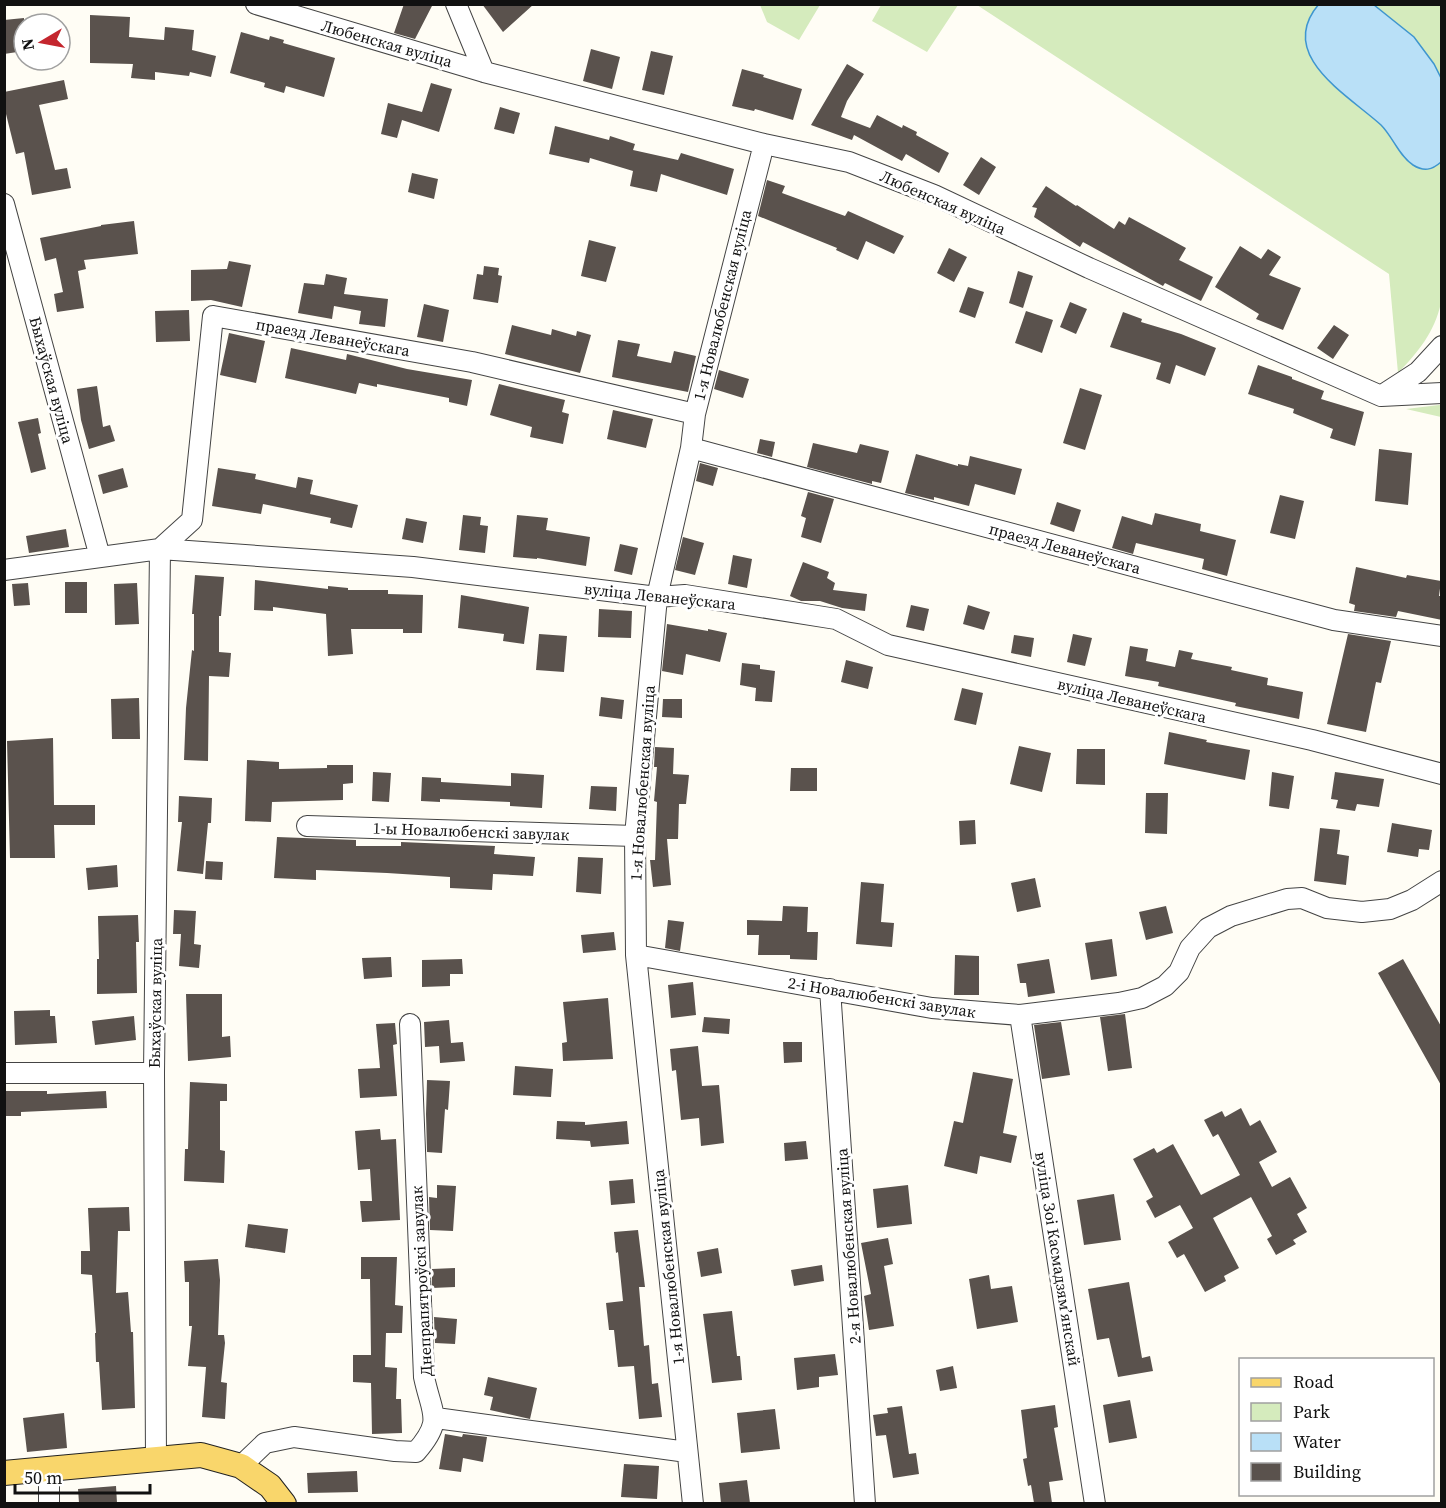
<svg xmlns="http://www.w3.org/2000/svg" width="1446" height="1508" viewBox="0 0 1446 1508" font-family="'Source Serif 4',serif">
	<rect width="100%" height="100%" fill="#fffdf5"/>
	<path fill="#d5ebbd" d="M760,5H820L799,40L767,22Z
		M881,5V4L958,5L927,52L872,21Z
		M977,5H1441V303C1434,333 1419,351 1398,373L1389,274Z
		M1441,405V417L1406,409L1439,405Z"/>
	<path fill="#b9e0f7" stroke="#3f96cf" stroke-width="1.5" d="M1319,4L1374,5L1414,37L1434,64L1441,78V162C1432,170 1424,172 1413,165C1399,156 1393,137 1381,125C1348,95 1275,55 1319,4Z"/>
	<path fill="#5a524d" d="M404,4H433L415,39L394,33Z
		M482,4H534L503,32Z
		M90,15L130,17L129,37L164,40L165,27L194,30L192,50L216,56L211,77L190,72L189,76L155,72V80L131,78L133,64L90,63Z
		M24,18V51L4,54V20Z
		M241,32L269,40L270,36L284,40L283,43L335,58L324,97L286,86L284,93L264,87L265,83L230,73Z
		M591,49L620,57L612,89L583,81Z
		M651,51L673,56L664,95L642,90Z
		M847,64L864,74L847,101L841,117L870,128L877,115L902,128L903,125L917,132L916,135L949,153L939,173L906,154L902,161L854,135L852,140L811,125Z
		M742,69L764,75L763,77L802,89L793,120L755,109L754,111L732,106Z
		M64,80L68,99L39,105L55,170L67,168L71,188L32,195L24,152L16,154L4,106V92Z
		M431,83L452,89L439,132L402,120L397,138L381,134L388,103L422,112Z
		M500,107L520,113L514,134L494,129Z
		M555,126L609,140L610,136L635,144L633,150L678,160L681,153L734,169L727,195L661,174L657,192L630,186L633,171L590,158L589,163L549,154Z
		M981,157L996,167L979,195L963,185Z
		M412,173L438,179L434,199L408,192Z
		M767,180L785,186L782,193L845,216L848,211L904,236L894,254L866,241L858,260L836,250L837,248L758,216Z
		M1046,186L1076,206L1077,205L1114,229L1119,221L1125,225L1129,217L1186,248L1179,260L1213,277L1201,301L1165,283L1163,286L1083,242L1080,247L1034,217L1037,208L1032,207Z
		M134,221L138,254L84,260L86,269L78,271L84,308L57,312L54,294L63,292L56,258L45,261L40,238L101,226V225Z
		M589,240L616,247L606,282L581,276Z
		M1240,246L1261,259L1268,249L1281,257L1269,275L1301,288L1283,330L1256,319L1259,314L1215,287Z
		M949,248L967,257L954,282L937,273Z
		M229,261L251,265L242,307L211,300L191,301V270L227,269Z
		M484,266L499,268L498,275L502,276L498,303L473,299L477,274L483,275Z
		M1018,271L1033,276L1023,308L1009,303Z
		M326,274L347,278L344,294L388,299L385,327L359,324L361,311L334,306L332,319L298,313L304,283L324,285Z
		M968,287L984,292L975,318L959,312Z
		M1070,302L1087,309L1076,334L1060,327Z
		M424,304L449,310L443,342L417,337Z
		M189,310L190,341L156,342L155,311Z
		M1026,311L1053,320L1042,353L1015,343Z
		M1123,312L1142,319L1141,322L1181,334L1216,348L1205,376L1176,365L1170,384L1156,379L1161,363L1110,347Z
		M512,325L551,335L552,329L576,336L577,331L591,335L580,373L505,354Z
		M1334,325L1349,335L1333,359L1317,348Z
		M229,333L265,341L256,383L220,375Z
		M618,340L640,344L637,356L671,363L674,351L696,356L688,392L612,377Z
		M291,348L346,360L347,354L407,369L472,380L467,406L449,402V398L377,384V387L359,383L356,394L285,378Z
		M1258,365L1292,377V379L1324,391L1321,399L1364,412L1355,446L1330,438L1333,429L1293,413L1294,409L1248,394Z
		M719,370L749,379L743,398L714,389Z
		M499,384L565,400L562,412L569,414L563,444L530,437L532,427L490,415Z
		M97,386L103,427L110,425L115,441L89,449L81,420L77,389Z
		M1080,388L1102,395L1085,450L1063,443Z
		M613,410L653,419L646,448L607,439Z
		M38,418L41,433L38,434L46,469L31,473L18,422Z
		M760,439L775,442L772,457L757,453Z
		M813,443L857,453L860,444L889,451L881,483L872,481V484L807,467Z
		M1379,449L1412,453L1408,505L1375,501Z
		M916,454L958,466V464L968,466L970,456L1022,469L1015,495L975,484L969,506L934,497V500L905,493Z
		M700,463L718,468L713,486L696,481Z
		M123,468L128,487L103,494L98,475Z
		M218,468L256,474L255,479L296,488L298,477L313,480L310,494L358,505L352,528L330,523L331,518L263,504L261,514L212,506Z
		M808,492L834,499L821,543L801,537L806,518L801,516Z
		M1280,495L1304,501L1295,539L1270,533Z
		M1057,502L1081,510L1074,532L1050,524Z
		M1155,513L1201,524L1200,531L1236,540L1227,576L1202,569L1204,559L1136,543L1133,554L1112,548L1122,516L1152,525Z
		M463,515L481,517L480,525L488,526L485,553L459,550Z
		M517,515L548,518L546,530L590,537L586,566L537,558V559L513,557Z
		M406,518L427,522L423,543L402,539Z
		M66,529L69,547L29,553L26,536Z
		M683,537L704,543L695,575L675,570Z
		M620,544L638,548L632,575L614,571Z
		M733,555L752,559L747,588L728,584Z
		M803,562L829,572L827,578L835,583L833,590L867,594L865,611L842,608L820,601H801L790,596Z
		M1356,567L1406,578L1407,575L1441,581L1439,596H1442V620L1398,611L1396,617L1354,611L1355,605L1349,603Z
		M195,575L224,577L221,616H219V652L231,653L229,677L209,676L208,761L184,760L186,708L192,650L194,651V614H192Z
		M255,580L328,589V586L348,588V590H388V594L423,595L422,633H403V629H351L353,654L328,656L326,614L273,607V611L254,610Z
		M65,582H87V613H65Z
		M28,583L30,605L14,606L12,584Z
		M137,583L139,624L115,625L114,584Z
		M461,595L529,607L524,644L503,641L504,634L458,628Z
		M911,605L929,609L924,631L906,627Z
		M968,605L990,612L984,630L963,624Z
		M599,609L632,611L631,638L598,637Z
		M667,624L708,631V629L727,633L720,662L686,654L683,675L662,671Z
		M539,634L567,636L564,672L536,670Z
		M1073,634L1092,638L1085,666L1067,662Z
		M1348,634L1391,641L1381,683L1376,682L1366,732L1327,724Z
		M1014,635L1034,638L1031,657L1011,653Z
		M1130,646L1148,649L1146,661L1175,667L1179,650L1193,653L1191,659L1232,667L1231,670L1268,678L1267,685L1303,692L1299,719L1235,706L1236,703L1158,686L1159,682L1125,676Z
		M846,660L873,667L868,689L841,682Z
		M742,663L760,665V669L775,671L772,702L755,701L756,688L740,685Z
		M962,688L983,693L976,725L954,720Z
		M601,697L624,700L622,719L599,716Z
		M139,698L140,739H112L111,699Z
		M663,699H682V718L662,717Z
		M1169,732L1207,740L1206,742L1250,750L1245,780L1164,764Z
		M53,738L54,805H95V825H54L55,858H10L7,741Z
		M1019,746L1051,753L1042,792L1010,784Z
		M655,747L674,748L673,774L689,775L686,804H679L678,839H667L671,885L653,887L650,860H655L657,802L654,801L657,767H654Z
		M1077,749H1105V785L1076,784Z
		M247,760L279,762V769L327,768V765H353V783L343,784V800L272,802L271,822L245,821Z
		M791,768H817V791H790Z
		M373,772L391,773L389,802L372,801Z
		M1272,772L1294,776L1289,809L1269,806Z
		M1335,772L1384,779L1379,807L1357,804L1355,811L1336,808L1338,800L1331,799Z
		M511,773L544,775L542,808L510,806V802L440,799V802L421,801L422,777L441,778V782L511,786Z
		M591,786L617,787L616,811L589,809Z
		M1146,793H1168L1167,834L1145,833Z
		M179,796L212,798L211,823H208L203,874L177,871L182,822H178Z
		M975,820L976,844L960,845L959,821Z
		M1392,823L1432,830L1429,850L1419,849L1418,857L1387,852Z
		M1320,828L1340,830L1337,854L1349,856L1346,885L1314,881Z
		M277,837L356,840V846H401V842L495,846L494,854L535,857L533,876L493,874L492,890L450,888V877L387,873L316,870V880L274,878Z
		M578,857L603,858L601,894L576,892Z
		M206,861L223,862L222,880L205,879Z
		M117,865L118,887L88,890L86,868Z
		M1035,878L1041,907L1017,912L1011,883Z
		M861,882L884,884L881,922L894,923L892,947L856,944Z
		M783,906L808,907L807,932H818L817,960L790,959V955H758L759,935H747V920L782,921Z
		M1166,906L1173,933L1146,940L1139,912Z
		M174,910L196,911L194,944L201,945L199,968L179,966L181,934H173Z
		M138,915L139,942H136L137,993L97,994V959H99L98,916Z
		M668,920L684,922L680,951L665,948Z
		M614,932L616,950L583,953L581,935Z
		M1112,939L1117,976L1091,980L1085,943Z
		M955,955L979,956V995H954Z
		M391,957L392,977L364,979L362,958Z
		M462,959L463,974H450V986L422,987V960Z
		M1049,959L1055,993L1028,997L1026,983H1020L1017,964Z
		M1403,959L1442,1028V1087L1378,973Z
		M693,982L696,1015L671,1018L668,985Z
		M186,994H222V1037L230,1036L231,1057L188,1061Z
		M608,998L613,1059L563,1061L562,1043L567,1042L563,1002Z
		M50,1010V1016H55L57,1043L15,1045L14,1011Z
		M1125,1014L1132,1068L1108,1071L1100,1017Z
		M134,1016L136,1040L95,1045L92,1021Z
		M704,1017L730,1019L729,1034L702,1032Z
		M449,1020L451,1043L463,1042L465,1061L440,1063L439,1046L425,1047L424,1022Z
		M1061,1022L1070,1075L1042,1079L1034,1025Z
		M395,1023L397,1044L393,1045L397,1096L360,1098L358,1069L380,1068L376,1024Z
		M783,1042H802V1062L784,1063Z
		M698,1046L702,1086L719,1085L724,1143L701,1146L699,1118L681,1120L676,1070L672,1071L670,1049Z
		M515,1066L553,1069L551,1097L513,1095Z
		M973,1072L1013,1079L1003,1133L1017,1136L1011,1163L980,1156L977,1174L944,1166L954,1121L963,1123Z
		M427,1080L450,1081L448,1110L445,1109L442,1153L427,1152L426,1114Z
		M190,1082L227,1084V1101H220V1150L225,1151L224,1183L184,1181L185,1149H188Z
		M4,1091H47V1094L106,1091L107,1108L21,1112V1116H4Z
		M1241,1108L1250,1126L1260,1120L1277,1152L1259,1162L1272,1187L1290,1177L1307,1208L1297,1214L1307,1232L1293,1240L1296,1244L1276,1255L1267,1239L1272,1236L1251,1197L1213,1218L1239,1268L1224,1276L1226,1281L1205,1292L1184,1254L1177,1258L1168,1242L1193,1228L1180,1205L1155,1218L1146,1201L1153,1197L1133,1159L1154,1148L1157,1153L1173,1144L1201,1195L1240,1175L1218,1134L1213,1137L1204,1120L1222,1111L1225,1117Z
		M557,1121L585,1122V1125L627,1121L629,1144L591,1147L590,1141L556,1139Z
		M380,1129L381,1140L396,1139L400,1220L362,1222L360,1201H372L370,1169L358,1170L355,1131Z
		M806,1141L808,1159L785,1161L784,1143Z
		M633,1179L635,1203L611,1205L609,1181Z
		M437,1185L456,1186L453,1231L430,1230L429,1197L437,1198Z
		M908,1185L912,1224L877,1228L873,1189Z
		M1114,1194L1121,1240L1084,1245L1077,1200Z
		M129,1207L130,1231H118L116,1293L128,1292L131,1332H133L135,1408L102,1410L99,1362H96L95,1333H96L92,1275L81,1274V1251H90L88,1208Z
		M248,1224L288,1229L285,1253L245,1247Z
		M638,1230L645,1287H639L644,1346L649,1345L652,1384L658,1383L662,1417L639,1419L634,1366L618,1367L614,1330H609L606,1303L623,1301L618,1252L616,1253L614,1232Z
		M888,1238L893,1264L884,1266L894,1326L869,1330L864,1296L871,1294L861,1243Z
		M718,1248L722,1273L701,1277L697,1252Z
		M361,1257H397L395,1305L403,1306L402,1333H386L385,1367L397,1368L396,1399H401L402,1433L372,1434L371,1383L353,1382V1355H371L370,1279H361Z
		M218,1259L220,1280L218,1335H224L225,1343L221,1382L227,1383L225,1419L202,1417L206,1367L188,1366L192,1326H189V1282H185L184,1261Z
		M822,1265L824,1281L794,1286L791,1270Z
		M455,1268V1287L432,1288V1269Z
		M989,1275L991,1289L1012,1286L1018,1322L977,1329L969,1279Z
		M1129,1282L1142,1358L1150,1356L1153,1371L1118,1377L1109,1338L1097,1340L1088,1289Z
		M732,1311L737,1356H740L742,1380L712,1383L703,1314Z
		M434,1317L457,1319L455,1344L435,1343Z
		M835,1354L838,1375L819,1377V1387L797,1390L794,1358Z
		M953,1366L957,1388L940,1391L936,1370Z
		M488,1377L537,1388L530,1419L490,1410L493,1397L484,1395Z
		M1130,1400L1137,1438L1109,1443L1103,1405Z
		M1055,1405L1058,1427L1054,1428L1063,1480L1049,1482L1052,1503H1034L1031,1485L1028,1486L1023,1459L1027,1458L1021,1410Z
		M902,1406L909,1454L916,1453L919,1474L893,1478L886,1435L876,1436L873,1415L888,1413L887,1408Z
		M775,1409L780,1449L741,1453L737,1413Z
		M64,1413L67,1448L27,1452L23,1418Z
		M445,1434L462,1437L463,1434L487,1437L483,1462L463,1458L461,1472L439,1469Z
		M624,1464L659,1466L657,1499L621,1497Z
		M357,1471L358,1492L308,1493L307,1473Z
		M747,1480L750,1503H721L719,1483Z
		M116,1486L117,1503H79L78,1489Z"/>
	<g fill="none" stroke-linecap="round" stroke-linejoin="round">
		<g stroke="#444" stroke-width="22">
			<path id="minor" d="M256,4L484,72L764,144L849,162L934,195L1089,268L1381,396L1442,393
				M456,4L484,72
				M4,204L100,557
				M1384,394L1418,372L1442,346
				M691,448L1334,620L1442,636
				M4,570L160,549L413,567L657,597L685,595L836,619L888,645L1312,740L1442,774
				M307,826L635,836
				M636,955L932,1008L1020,1015L1119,1003L1142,998L1165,986L1179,972L1190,948L1208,928L1231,916L1287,899L1302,898L1327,908L1362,912L1390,909L1412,900L1442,881
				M830,989L865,1504
				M1020,1015L1095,1504
				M4,1073H154
				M436,1418L687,1452
				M156,1458L154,1073L160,549L192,520L213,316L472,362L695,414
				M241,1466L265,1443L294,1437L395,1451L416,1452C444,1420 432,1415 424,1377L410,1024
				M49,1468V1504
				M693,1504L636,955L635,836L657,597L691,448L695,414L764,144"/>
		</g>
		<g stroke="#222" stroke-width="26">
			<path id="major" d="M4,1473L201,1455L241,1466L270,1486L284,1504"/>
		</g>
		<use href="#minor" stroke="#fff" stroke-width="20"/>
		<use href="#major" stroke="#f9d66b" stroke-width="24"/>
	</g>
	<g text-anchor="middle" stroke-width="6" stroke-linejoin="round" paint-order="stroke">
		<g font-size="16" fill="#111" stroke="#fff">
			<text transform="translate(387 43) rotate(16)" y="6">Любенская вуліца</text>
			<text transform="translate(943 202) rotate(24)" y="6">Любенская вуліца</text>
			<text transform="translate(722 305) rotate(-76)" y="6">1-я Новалюбенская вуліца</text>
			<text transform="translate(333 337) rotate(10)" y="6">праезд Леванеўскага</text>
			<text transform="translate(52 380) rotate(75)" y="6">Быхаўская вуліца</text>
			<text transform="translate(1065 548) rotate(15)" y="6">праезд Леванеўскага</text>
			<text transform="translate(660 596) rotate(6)" y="6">вуліца Леванеўскага</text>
			<text transform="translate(1132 700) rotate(13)" y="6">вуліца Леванеўскага</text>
			<text transform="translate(642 783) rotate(-86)" y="6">1-я Новалюбенская вуліца</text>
			<text transform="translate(471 831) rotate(2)" y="6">1-ы Новалюбенскі завулак</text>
			<text transform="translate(882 997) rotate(9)" y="6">2-і Новалюбенскі завулак</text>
			<text transform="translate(155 1003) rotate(-89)" y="6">Быхаўская вуліца</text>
			<text transform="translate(848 1246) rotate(-94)" y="6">2-я Новалюбенская вуліца</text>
			<text transform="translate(1058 1259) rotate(81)" y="6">вуліца Зоі Касмадзямʼянскай</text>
			<text transform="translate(668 1267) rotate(-96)" y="6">1-я Новалюбенская вуліца</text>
			<text transform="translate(421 1281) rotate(-93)" y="6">Днепрапятроўскі завулак</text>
		</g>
	</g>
	<rect width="1446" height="1508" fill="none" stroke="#111111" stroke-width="12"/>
	<rect x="1239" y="1358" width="195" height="138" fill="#ffffff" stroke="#a0a0a0" stroke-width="1.5"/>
	<rect x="1251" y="1378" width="30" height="9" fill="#f9d66b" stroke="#a0a0a0" stroke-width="1.5"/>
	<text x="1293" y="1388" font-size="18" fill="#111111">Road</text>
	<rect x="1251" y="1403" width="30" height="18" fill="#d5ebbd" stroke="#a0a0a0" stroke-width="1.5"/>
	<text x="1293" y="1418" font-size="18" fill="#111111">Park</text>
	<rect x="1251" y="1433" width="30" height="18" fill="#b9e0f7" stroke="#a0a0a0" stroke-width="1.5"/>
	<text x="1293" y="1448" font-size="18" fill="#111111">Water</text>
	<rect x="1251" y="1463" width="30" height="18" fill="#5a524d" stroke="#a0a0a0" stroke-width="1.5"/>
	<text x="1293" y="1478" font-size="18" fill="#111111">Building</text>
	<g transform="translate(42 42) rotate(260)"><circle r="28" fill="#ffffff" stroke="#a0a0a0" stroke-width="1.5"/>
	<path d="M0-4.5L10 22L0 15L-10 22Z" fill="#c4262e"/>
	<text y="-9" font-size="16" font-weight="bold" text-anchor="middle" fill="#111111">N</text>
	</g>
	<path d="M15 1484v9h135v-9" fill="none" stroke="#111111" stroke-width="3"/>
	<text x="24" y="1484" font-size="18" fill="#111111" stroke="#ffffff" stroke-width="4.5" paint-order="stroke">50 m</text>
</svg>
